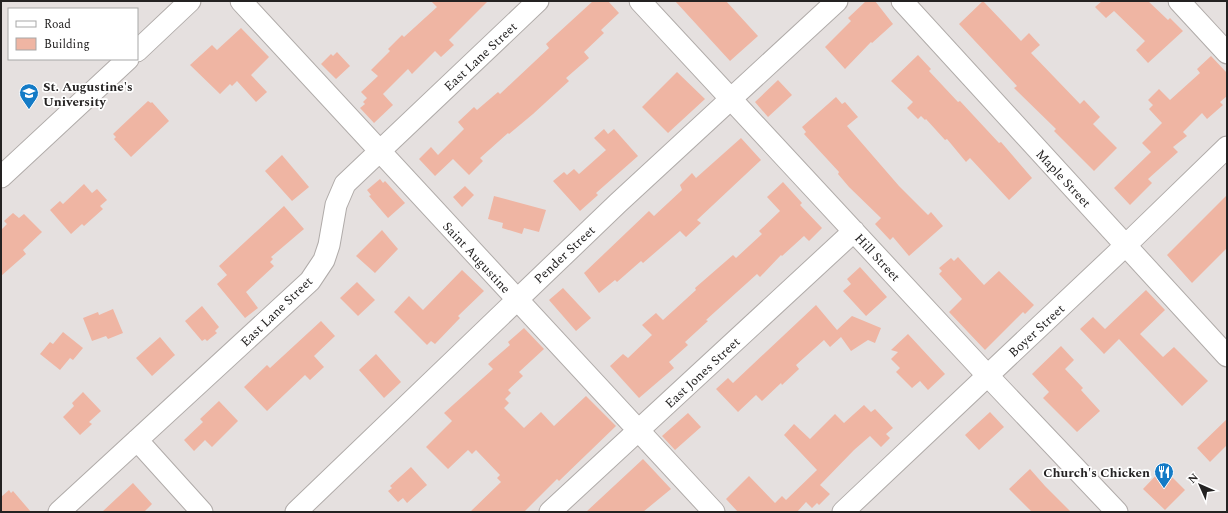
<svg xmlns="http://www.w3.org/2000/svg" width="1228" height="513" viewBox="0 0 1228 513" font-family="Spectral,serif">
	<rect width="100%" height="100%" fill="#e5e0df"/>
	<path fill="#efb5a3" d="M431,1H488L449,40L454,45L441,57L435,51L412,74L408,69L383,94L393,105L374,123L360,108L365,104L363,102L367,98L361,92L378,76L371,70L390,51L388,49L402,35L404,37L437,7Z
		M593,1H608L619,13L601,30L604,33L584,52L589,58L566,78L569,81L533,114L509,134L508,133L480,158L483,161L469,175L453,159L435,176L419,159L431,147L438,155L464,129L458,122L474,107L477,110L498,92L500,94L549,48L546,44Z
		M675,1H726L758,36L730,61Z
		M866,1H875L893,24L872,43L871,42L845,69L825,47L851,21L848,18Z
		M983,1L1021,41L1029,33L1040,45L1031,53L1080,104L1084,100L1100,117L1093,124L1117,148L1094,171L1054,131L1056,129L1014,88L1017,86L959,24Z
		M1102,1H1148L1168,20L1170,18L1183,31L1148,63L1136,50L1145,41L1114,11L1106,18L1095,7Z
		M241,28L269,57L251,75L267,92L256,102L237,81L232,86L230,84L220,94L190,65L212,45L217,50Z
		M337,52L350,66L336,79L321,64L331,54L333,56Z
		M918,55L931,69L929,71L958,102L960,101L999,143L1001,142L1032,178L1009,200L970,158L966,162L947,139L945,140L926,119L925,120L921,116L918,119L907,108L913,102L891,81Z
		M1211,56L1227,73V96L1220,102L1223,105L1207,119L1202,113L1183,132L1187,136L1173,147L1178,152L1148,179L1152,183L1130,205L1114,188L1151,152L1142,143L1162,123L1149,109L1153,105L1148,100L1159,89L1170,100L1200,73L1197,69Z
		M677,72L705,99L668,133L642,107Z
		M778,80L792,95L768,117L755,102Z
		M836,97L842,104L845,102L858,117L847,126L899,186L928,215L931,212L943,226L909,256L893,237L890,240L875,224L881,218L849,187L838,174L839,172L804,134L806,132L802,127Z
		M148,101L151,103L152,102L169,121L131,157L114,139L116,137L113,134Z
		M604,129L608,134L614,129L638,156L596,193L598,195L580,211L553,181L564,172L567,175L574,169L579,174L606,150L594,138Z
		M741,138L761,160L697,220L701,223L686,237L680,231L643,263L641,261L617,282L615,280L599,293L584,273L649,211L654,216L682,190L680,185L692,173L696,178Z
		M282,155L309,187L292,201L265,171Z
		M380,179L383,183L385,181L405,203L388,218L369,196L371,195L367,190Z
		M783,182L802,203L800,205L822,228L809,241L804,236L782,256L781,255L760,277L757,274L706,320L708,321L685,342L688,345L669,362L674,368L639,398L610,366L623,354L628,358L652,335L642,325L656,313L663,320L696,290L695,288L733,255L736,258L762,234L759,231L780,211L767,197Z
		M84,184L92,193L97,189L107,200L100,206L103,209L84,226L82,224L71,234L50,210L60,201L63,204Z
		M465,186L474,195L462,207L453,197Z
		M1227,195V248L1192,283L1167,255Z
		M494,196L546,210L539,232L524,228L522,234L502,228L503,223L488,219Z
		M284,206L304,229L271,257L273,259L270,262L274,266L246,292L258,308L245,318L217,284L227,275L219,266Z
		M13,213L19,218L24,214L42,232L23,250L26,254L1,276V230L7,224L4,221Z
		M382,230L398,249L375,273L356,256Z
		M958,257L984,285L999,271L1034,305L1025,314L1023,312L985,350L949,312L962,299L939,274L942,271L939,268L951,258L954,261Z
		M860,267L887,297L866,316L843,291L851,284L847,279Z
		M462,270L484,291L458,316L460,318L435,344L431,341L427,345L394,312L409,296L423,310Z
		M357,282L375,300L358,316L340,298Z
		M563,288L591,318L576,331L549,300Z
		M1146,290L1165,310L1140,334L1163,357L1174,347L1208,381L1182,406L1119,339L1104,354L1080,329L1093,317L1105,329Z
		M816,305L837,330L852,316L881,328L875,343L868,340L851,351L841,337L830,347L824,340L796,365L799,369L782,385L781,383L762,401L756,395L738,412L716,389L728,378L733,383Z
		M202,306L219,327L215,331L217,333L207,341L205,339L202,341L185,321Z
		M113,309L123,333L108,339L106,336L92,341L83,318L98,312L99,315Z
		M321,321L335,336L314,356L324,367L310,380L305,375L267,411L244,387L267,365L270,368Z
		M524,328L544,349L519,372L523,376L508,390L511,393L505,399L509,403L504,408L524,428L541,412L554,426L586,396L616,426L559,481L557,479L524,512H470L501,482L497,478L500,475L476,450L472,454L468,450L448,469L426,447L452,421L444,413L493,369L488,364L510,345L508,342Z
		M63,332L83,348L73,360L70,358L60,370L40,354L50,342L53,344Z
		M908,334L945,374L928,390L920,381L912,388L896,372L900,368L891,359L898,352L891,350Z
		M160,337L175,355L152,376L136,358Z
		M1061,346L1074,360L1065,369L1083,388L1081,390L1100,411L1077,432L1043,398L1049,392L1032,374Z
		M376,354L401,382L384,398L359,370Z
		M83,392L101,411L89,422L92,424L80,435L63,417L74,406L72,403Z
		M219,401L238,421L212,447L205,440L194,451L184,440L203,422L200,419Z
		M864,405L871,412L875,409L893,428L886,434L890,438L881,447L870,436L854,450L820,485L830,494L819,505L817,503L812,508L806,502L797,512H738L726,499L749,476L775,503L782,496L786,500L817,470L784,435L794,424L810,439L835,414L844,423Z
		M990,412L1004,427L979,450L965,435Z
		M688,413L701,427L675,450L662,436Z
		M1227,419V445L1210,462L1197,448Z
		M643,459L671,489L643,512H586Z
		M411,467L427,485L407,503L403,498L398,502L388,491L392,488L390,486Z
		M1163,468L1185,490L1165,510L1143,489Z
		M1030,469L1045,486L1071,512H1032L1009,489Z
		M133,483L152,504L144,512H102Z
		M9,490L11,493L13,491L31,512H1V497Z"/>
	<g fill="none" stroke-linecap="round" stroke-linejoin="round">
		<g stroke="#b0aba9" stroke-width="23">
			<path id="minor" d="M241,1L714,512
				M640,1L988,376L1117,512
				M902,1L1227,356
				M1179,1L1227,53
				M137,51L190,1
				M1,177L128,59
				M137,440L202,512
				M59,512L310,281L324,260L329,245L336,205L345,184L538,1
				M296,512L618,203L837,1
				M550,512L854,231
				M843,512L1126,245L1227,147"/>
		</g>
		<use href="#minor" stroke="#fff" stroke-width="21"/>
	</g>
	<defs>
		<g id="university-pin" transform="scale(1)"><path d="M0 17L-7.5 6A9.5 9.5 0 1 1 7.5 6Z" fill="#147bc6" stroke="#fff"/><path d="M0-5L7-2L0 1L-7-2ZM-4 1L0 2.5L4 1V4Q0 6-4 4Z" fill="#fff"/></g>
		<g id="restaurant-pin" transform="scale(1)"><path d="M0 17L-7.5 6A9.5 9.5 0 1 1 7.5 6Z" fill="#147bc6" stroke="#fff"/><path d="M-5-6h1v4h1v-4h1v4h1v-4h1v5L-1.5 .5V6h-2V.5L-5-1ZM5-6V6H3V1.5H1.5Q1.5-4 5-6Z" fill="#fff"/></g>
	</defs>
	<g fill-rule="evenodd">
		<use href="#university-pin" x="29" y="93"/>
		<use href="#restaurant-pin" x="1164" y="472"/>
	</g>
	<g text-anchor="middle" stroke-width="3.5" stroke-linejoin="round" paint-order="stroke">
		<g font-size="13" fill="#242222" stroke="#fff">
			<text transform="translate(480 56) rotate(-43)" y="5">East Lane Street</text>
			<text transform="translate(1064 178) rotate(47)" y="5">Maple Street</text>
			<text transform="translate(564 254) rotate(-43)" y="5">Pender Street</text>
			<text transform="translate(477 257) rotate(47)" y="5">Saint Augustine</text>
			<text transform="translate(878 257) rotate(47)" y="5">Hill Street</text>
			<text transform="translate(276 311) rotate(-44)" y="5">East Lane Street</text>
			<text transform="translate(1036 330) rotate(-43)" y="5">Boyer Street</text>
			<text transform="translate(702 372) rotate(-43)" y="5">East Jones Street</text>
		</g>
		<g font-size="13" font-weight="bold" fill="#242222" stroke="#fff" text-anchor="start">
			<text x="43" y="91">St. Augustine's<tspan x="43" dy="15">University</tspan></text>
			<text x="1150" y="477" text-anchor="end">Church's Chicken</text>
		</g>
	</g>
	<rect width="1228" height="513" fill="none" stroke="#242222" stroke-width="4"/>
	<rect x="8" y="8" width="130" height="52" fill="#ffffff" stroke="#a7a7a7"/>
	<rect x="16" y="21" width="20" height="6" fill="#ffffff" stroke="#a7a7a7"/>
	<text x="44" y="28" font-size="12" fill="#242222">Road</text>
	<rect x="16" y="38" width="20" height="12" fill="#efb5a3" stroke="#a7a7a7"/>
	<text x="44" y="48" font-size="12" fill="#242222">Building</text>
	<g transform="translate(1200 485) rotate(315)" stroke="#ffffff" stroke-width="3" paint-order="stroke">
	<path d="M0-3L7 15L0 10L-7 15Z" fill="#242222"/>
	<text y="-6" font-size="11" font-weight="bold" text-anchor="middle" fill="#242222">N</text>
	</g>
</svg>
